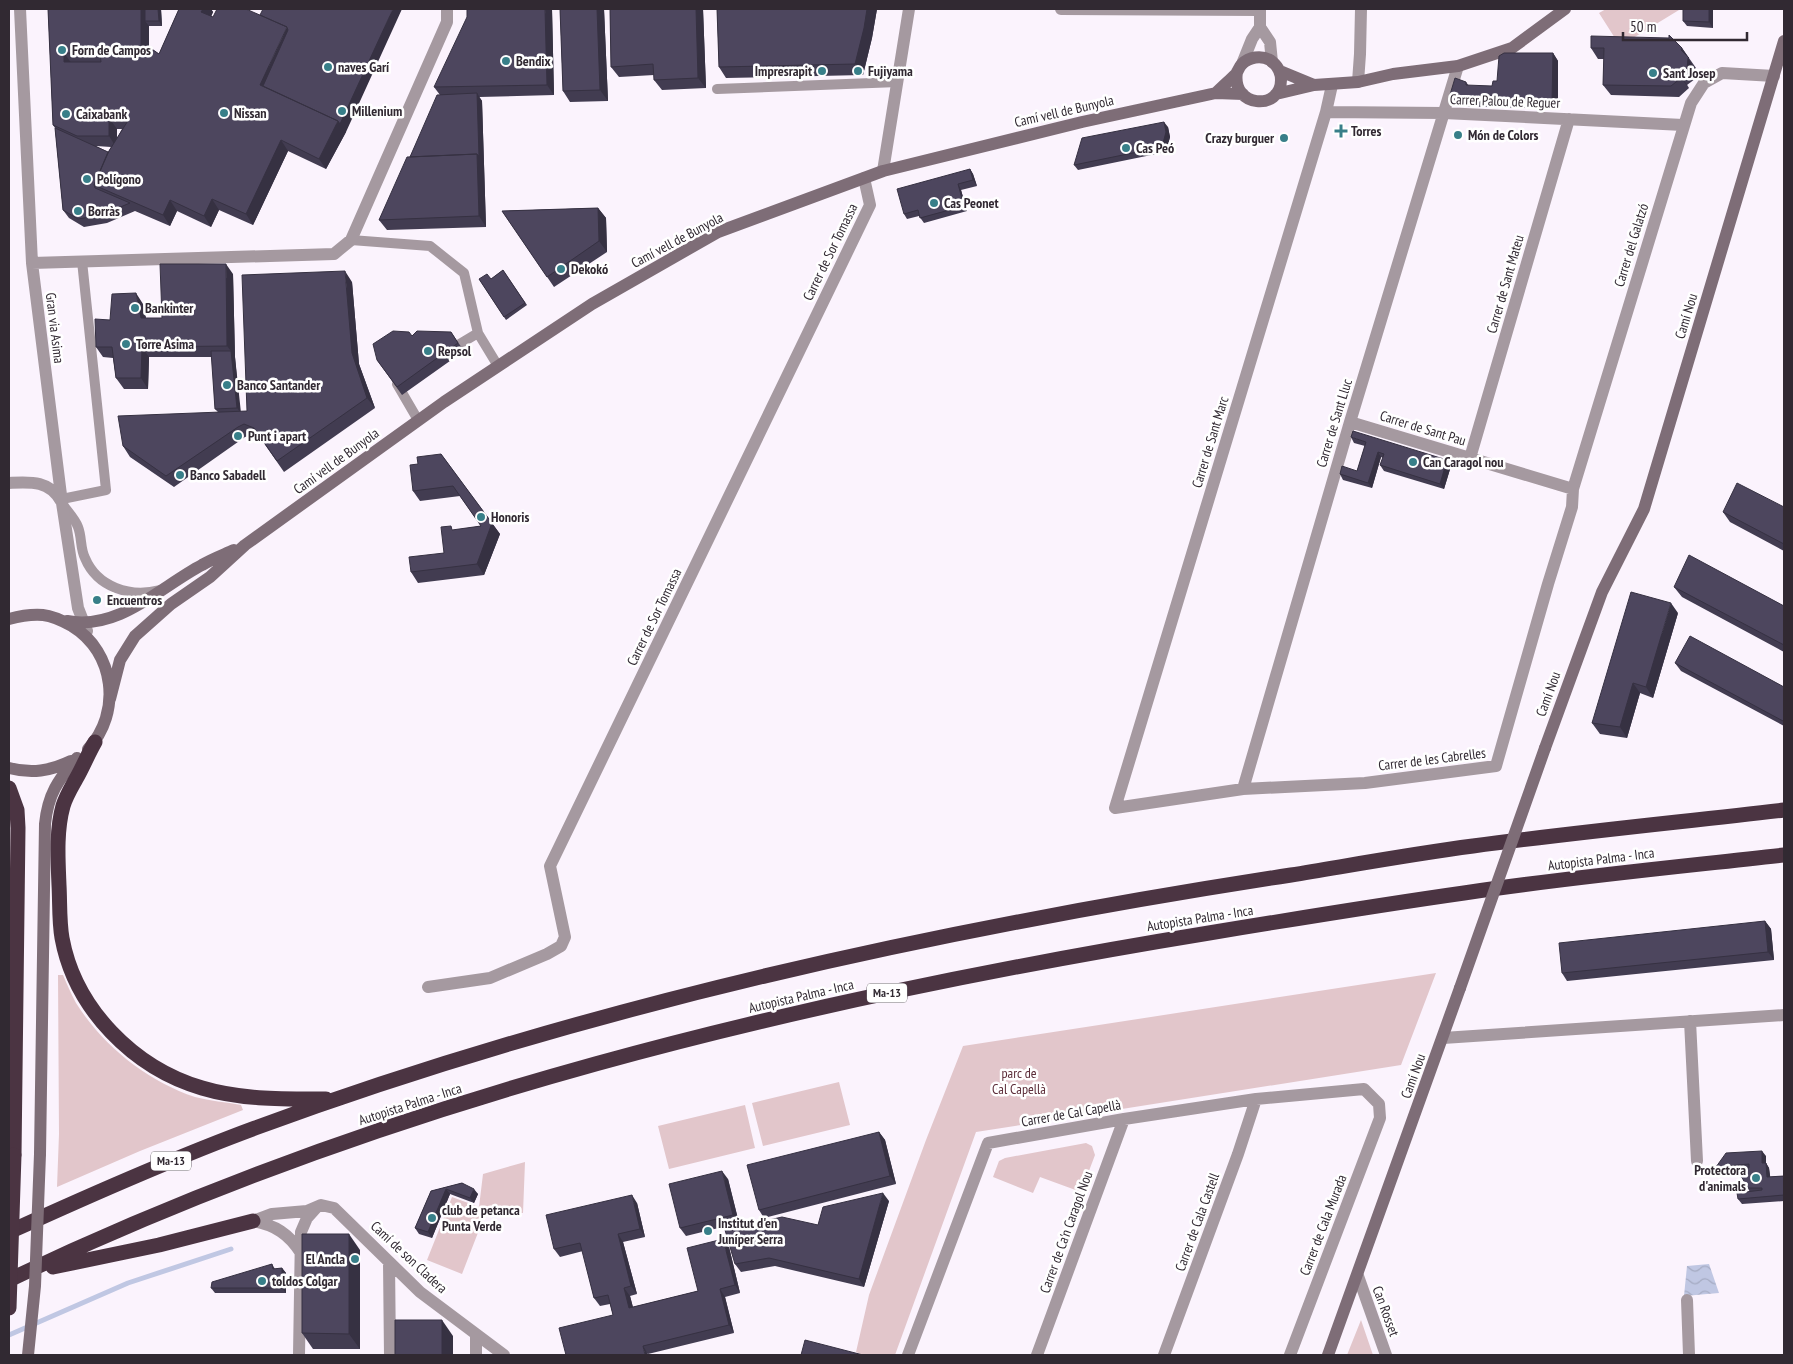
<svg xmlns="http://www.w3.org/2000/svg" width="1793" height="1364" viewBox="0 0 1793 1364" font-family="'PT Sans Narrow',sans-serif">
	<defs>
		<pattern id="water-waves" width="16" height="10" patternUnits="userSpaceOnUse" patternTransform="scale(1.25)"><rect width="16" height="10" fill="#c0c7e3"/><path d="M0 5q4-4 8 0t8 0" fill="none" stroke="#a5abc3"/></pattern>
	</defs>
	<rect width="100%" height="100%" fill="#fbf3fd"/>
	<path fill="#e2c6cb" d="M1606,9H1678L1679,10L1620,46L1599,13Z
		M1436,973L1401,1065L976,1132L895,1355H863L856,1352L869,1295L926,1140L963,1046Z
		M58,975H63C67,984 71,994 76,1003C103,1046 147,1081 195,1097C210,1101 226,1102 241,1105L243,1110L140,1151L57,1187L59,1134Z
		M839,1082L850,1125L763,1146L752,1103Z
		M745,1105L755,1148L669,1169L658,1126Z
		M1086,1143L1092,1146L1095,1155L1081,1192L1040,1177L1033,1193L993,1177L999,1161L1005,1158Z
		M525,1162L523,1213L486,1212L462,1274L427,1260L452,1197L479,1207L483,1174Z
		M1361,1320L1373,1355H1347Z"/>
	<path fill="url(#water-waves)" d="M1709,1264L1719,1293L1684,1296L1687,1266Z"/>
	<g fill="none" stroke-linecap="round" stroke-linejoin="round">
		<path stroke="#c0c7e3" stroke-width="5" d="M9,1335L128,1283L231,1249"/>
		<path stroke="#a599a0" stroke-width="10" d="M717,89L898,82
			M351,240L430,246L464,273L478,333
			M448,351L478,333L498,366
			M397,384L418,420
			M62,499L106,490L82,261
			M63,505C68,512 75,519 78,527C82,537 80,548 85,558C97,587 130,598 160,590"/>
		<path stroke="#a599a0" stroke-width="12" d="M20,9L32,263L62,503L78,608L87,631
			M1061,9L1260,10
			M1260,9V27L1270,42L1272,62
			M1242,64L1252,39L1260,27
			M1358,82L1360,54L1361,9
			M1332,85L1326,112L1115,808L1243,789L1365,783L1496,766L1548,584L1572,507L1573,489L1691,103L1704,83L1722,73L1774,76
			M1326,112L1444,113L1683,125
			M883,171L909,9
			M32,263L334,254L351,240L447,22V9
			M1350,422L1573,489
			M1470,458L1569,119
			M9,483C30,482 49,480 61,501
			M1243,789L1350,422L1458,66
			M428,987L490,978L547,954L561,946L565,937L550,866L870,205L864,178
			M1690,1021L1697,1161
			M1443,1038L1784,1015
			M253,1221L272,1214L307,1211L321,1205L334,1208L420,1292L504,1355
			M253,1221C275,1225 289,1234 301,1253
			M389,1262L390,1355
			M1358,1276L1386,1355
			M1687,1300L1689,1355
			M299,1355L301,1232L307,1218L316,1208
			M476,1355V1334
			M908,1355L988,1143L1124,1119L1256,1099L1364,1089L1379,1104L1380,1118L1290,1355
			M1037,1355L1124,1119
			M1164,1355L1238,1154L1256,1099"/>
		<path stroke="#7e6d77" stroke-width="12" d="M1280,71L1314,85
			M1216,93C1223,86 1230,80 1236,74C1238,71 1239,67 1242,64C1249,57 1261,55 1270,60C1277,65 1281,72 1281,80C1281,111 1231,108 1237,72
			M1276,94L1314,85L1358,82L1393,74L1458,66L1512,48L1565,9
			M9,619C20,616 31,614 43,615C53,616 63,621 72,626C115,652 122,713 88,749
			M67,621C119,631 160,587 202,565C212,559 223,555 234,550
			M110,699L120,660L135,636L171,604L210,577L245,545L444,402L592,304L718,232L883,171L1082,122L1216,93L1243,94
			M1545,748L1602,592L1644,509L1784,41
			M9,768C32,774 50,771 71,761
			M40,1154L45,824C48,794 58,780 77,758
			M1328,1355L1460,988"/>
		<path stroke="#4b3442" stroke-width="15" d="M95,742C88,754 83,767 76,779C71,788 66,796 63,806C56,831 58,860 59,885C60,902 59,921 62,938C75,1009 134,1068 202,1088C242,1100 284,1099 326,1099
			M9,788L17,810L18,828L14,1155
			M9,1232C90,1195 171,1159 255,1128C589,1005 939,929 1291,875C1352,865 1412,854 1473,846C1577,832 1681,822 1784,810
			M53,1267L159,1245L253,1221
			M9,1280C386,1099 798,1000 1209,933C1294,919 1379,905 1464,893C1570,877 1677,867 1784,855"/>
		<path stroke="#7e6d77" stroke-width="12" d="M1460,988L1545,748
			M28,1355L35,1286L40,1154"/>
		<path stroke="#4b3442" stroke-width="15" d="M9,1308L14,1155"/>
	</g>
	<path fill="#423c51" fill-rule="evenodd" d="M48,9H161L162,26H149V47L159,54L179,9H211L213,12L211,16L346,132L326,169L288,151L253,225L219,210L211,227L177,211L170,226L135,211L107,223L84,227L69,218L63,210L55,128L53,125ZM117,129H122L117,138ZM96,146L111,147L108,152Z
		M552,9L554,95L479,97L482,101L486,227L387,230L379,220L440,95L434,87Z
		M560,9H604L608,101L570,102L563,91Z
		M610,9H703L706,88L662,90L654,80V75L619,77L611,67Z
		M717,9H877L872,38L863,75L726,78L719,67Z
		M1683,9H1713V28L1687,26L1683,21Z
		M1591,48H1682L1696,68L1695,69V79L1687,85L1689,88L1679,97L1611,95L1603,85L1604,59H1598Z
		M1553,53L1558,61V109L1454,106L1449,98L1466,82L1469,86H1492L1497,81Z
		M1168,127L1170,137L1166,152L1078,170L1074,165Z
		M970,169L973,174L977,186L961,190L967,211L924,223L919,216L907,219L904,214Z
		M598,208L606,218L607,252L554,287L502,211Z
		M503,270L527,305L506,320L479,279H491Z
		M233,274L235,357L240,412L247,411L352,282L359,364L375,408L284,472L261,439L252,435L245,437L174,487L130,457L123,446L218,412L215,409L212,357H149L148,389H124L116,378L113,358L103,357L96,347L110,320L143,304L146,318H162Z
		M451,332L464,351L402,395L377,360L412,336Z
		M1351,437L1451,466L1444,489L1384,471L1380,465L1383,458L1381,457L1372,488L1343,480L1340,474L1357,471L1365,446L1354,443Z
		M441,454L500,534L484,575L418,583L411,572L444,553L454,530L481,526L460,496L420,501L413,491L418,464Z
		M1784,507V551L1730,522L1723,512Z
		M1674,587L1784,606V652L1682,597Z
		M1678,613L1653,698L1640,693L1627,738L1600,734L1592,723Z
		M1675,663L1784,687V726L1681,671Z
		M1765,921L1771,929L1774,960L1567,981L1562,973Z
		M879,1132L885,1140L896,1184L764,1218L759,1210Z
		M1766,1156V1163L1769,1168L1770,1177L1784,1176V1201L1742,1204L1738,1199L1750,1192L1738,1171L1720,1172L1716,1167Z
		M728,1179L739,1223L686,1236L680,1228Z
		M462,1183L478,1194L474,1203L450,1194L432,1238L419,1234L415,1228L431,1191Z
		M889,1201L864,1287L775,1266L741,1272L735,1264L818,1225Z
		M637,1203L645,1237L623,1242L637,1294L630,1296L633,1307L698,1291L729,1247L740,1293L725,1297L734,1333L648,1354L613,1315L610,1304L600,1306L594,1298L583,1251L560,1257L554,1249Z
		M360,1250V1349H313L302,1333Z
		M272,1264L275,1269L282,1268L286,1273V1293H215L211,1288Z"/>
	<path fill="#363142" d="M141,9H148L145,21L149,26V56L141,46Z
		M158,9H161L162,26L159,21Z
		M203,9H211L213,12L209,22L201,12Z
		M393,9H402L346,132L326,169L319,159Z
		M545,9H552L554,95L547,85Z
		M597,9H604L608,101L600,90Z
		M696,9H703L706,88L698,78Z
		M867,9H877L872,38L863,75L855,64Z
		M1709,9H1713V28L1709,22Z
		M287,27L294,38L270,91L260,85Z
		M1682,48L1689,58H1688L1695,69V79L1687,69L1681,50Z
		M64,53L72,64L64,62Z
		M1553,53L1558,61V109L1552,101Z
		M1680,75L1687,85L1689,88L1681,78Z
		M477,93L482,101L486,227L479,216L477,154Z
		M109,118L117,129L116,147L109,136Z
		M1164,122L1168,127L1170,137L1166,152L1162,147Z
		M281,140L288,151L253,225L246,214Z
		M970,169L973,174L977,186L973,180Z
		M958,184L961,190L967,211L964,206Z
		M212,199L219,210L211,227L204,216Z
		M170,200L177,211L170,226L163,215Z
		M598,208L606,218L607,252L599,241Z
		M226,264L233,274L235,357L241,413L237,408L231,351L227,346Z
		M345,271L352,282L359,364L375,408L367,398L352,353Z
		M136,293L143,304L148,329L141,318Z
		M142,347L149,357L148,389L141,378Z
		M1378,452L1381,457L1372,488L1368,483Z
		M1447,460L1451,466L1444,489L1440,484Z
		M492,523L500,534L484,575L477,564Z
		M1671,603L1678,613L1653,698L1646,687Z
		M1633,683L1640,693L1627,738L1620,727Z
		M1765,921L1771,929L1774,960L1768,952Z
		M879,1132L885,1140L896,1184L890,1176Z
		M1762,1151L1766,1156V1163L1769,1168L1771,1182L1767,1177L1762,1163Z
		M722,1171L728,1179L739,1223L733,1215Z
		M446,1189L450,1194L432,1238L428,1232Z
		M474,1189L478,1194L474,1203L470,1198Z
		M883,1193L889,1201L864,1287L859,1279Z
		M632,1195L637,1203L645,1237L640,1229Z
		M349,1234L360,1250V1349L349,1334Z
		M618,1234L623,1242L637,1294L631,1286Z
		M723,1239L729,1247L740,1293L735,1285Z
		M282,1268L286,1273V1293L282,1288Z
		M624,1288L630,1296L635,1316L629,1308Z
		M720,1289L725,1297L734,1333L729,1325Z
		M442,1320L453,1336V1355H442Z
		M643,1346L648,1354L649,1355H645Z"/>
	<path fill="#4d465e" stroke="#363142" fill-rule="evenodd" d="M48,9H141V46L146,45L159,54L179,9H203L201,12L213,17L217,9H246L287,27L260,85L338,121L319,159L281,140L246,214L212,199L204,216L170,200L163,215L94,185L109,151L129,119L109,118V136H77L53,125ZM64,53H100L101,62H64Z
		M145,9H158L159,21H145Z
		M263,9H393L340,124L338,121L263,86L288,30L287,27L260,15Z
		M467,9H545L547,85L434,87L467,17Z
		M560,9H597L600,90L563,91Z
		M610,9H696L698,78L654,80L653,64L611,67Z
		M717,9H867L864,28L855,64L719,67Z
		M1683,9H1709V22L1683,21Z
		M1669,35L1682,48L1681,50L1689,58H1688L1687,69L1680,75L1681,78L1671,86L1603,85L1604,48H1591V36L1669,38Z
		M1504,53H1553L1552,101L1449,98L1455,78L1466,82V85L1492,86L1493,81H1497L1499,56Z
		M477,93L479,156L477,154L410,157L437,95Z
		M1164,122L1166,132L1162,147L1074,165L1082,138Z
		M55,128L108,152L94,185L95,188L130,203L101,215L78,219L63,210Z
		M477,154L479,216L379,220L407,157Z
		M970,169L973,180L958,184L964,206L920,218L918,210L904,214L897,189Z
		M598,208L599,241L547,277L502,211Z
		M160,264H226L227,346L142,347L141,378H116L112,347H96L95,319L110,320L112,294L136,293L141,318H162Z
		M503,270L525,303L504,317L479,279L487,274L491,279Z
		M345,271L352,353L367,398L277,461L254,428L244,424L238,427L166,476L123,446L118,416L247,411L242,275Z
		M393,331L409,332L412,336L417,331L451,332L458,343L397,387L377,360L373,344Z
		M211,351H231L237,408L215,409Z
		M1353,431L1447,460L1440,484L1380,465L1384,454L1378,452L1368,483L1340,474L1342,466L1357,471L1366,442L1351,437Z
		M441,454L492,523L477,564L411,572L409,557L444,553L441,527L451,526L452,530L481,526L453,486L413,491L410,465L418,464L417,457Z
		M1737,483L1784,507V544L1723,512Z
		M1689,555L1784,606V645L1674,587Z
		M1631,592L1671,603L1646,687L1633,683L1620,727L1592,723Z
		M1690,636L1784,687V718L1783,721L1675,663Z
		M1765,921L1768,952L1562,973L1559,943Z
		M879,1132L890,1176L759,1210L747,1165Z
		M1762,1151V1163H1766L1767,1177L1784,1176V1195L1738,1199L1737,1193L1762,1190V1188H1748L1737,1169L1749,1168V1164L1716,1167L1726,1153Z
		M722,1171L733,1215L680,1228L669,1184Z
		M462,1183L474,1189L470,1198L446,1189L428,1232L415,1228L431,1191Z
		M883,1193L859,1279L769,1258L735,1264L725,1230L782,1217L818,1225L823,1207Z
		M632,1195L640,1229L618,1234L631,1286L624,1288L629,1308L698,1291L687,1248L723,1239L735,1285L720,1289L729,1325L643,1346L645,1355H566L559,1328L613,1315L608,1295L594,1298L580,1243L554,1249L546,1215Z
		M302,1234H349V1334L302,1333Z
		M272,1264L273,1269L282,1268V1288H211L212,1282Z
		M395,1320H442V1355H395Z
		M805,1340L863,1355H801Z"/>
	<g fill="#387f89" stroke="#fff" stroke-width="2">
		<circle cx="62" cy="50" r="5"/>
		<circle cx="506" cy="61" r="5"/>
		<circle cx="328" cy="67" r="5"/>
		<circle cx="822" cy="71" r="5"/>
		<circle cx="858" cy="71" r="5"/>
		<circle cx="1653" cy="73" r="5"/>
		<circle cx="342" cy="111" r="5"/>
		<circle cx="224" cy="113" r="5"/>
		<circle cx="66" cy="114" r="5"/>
		<path d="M1338.5 123.5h5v5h5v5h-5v5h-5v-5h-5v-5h5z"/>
		<circle cx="1458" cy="135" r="5"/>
		<circle cx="1284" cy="138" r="5"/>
		<circle cx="1126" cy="148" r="5"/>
		<circle cx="87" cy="179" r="5"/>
		<circle cx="934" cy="203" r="5"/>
		<circle cx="78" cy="211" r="5"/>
		<circle cx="561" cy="269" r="5"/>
		<circle cx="135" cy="308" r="5"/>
		<circle cx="126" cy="344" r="5"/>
		<circle cx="428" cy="351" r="5"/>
		<circle cx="227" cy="385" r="5"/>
		<circle cx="238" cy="436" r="5"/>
		<circle cx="1413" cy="462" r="5"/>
		<circle cx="180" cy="475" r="5"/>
		<circle cx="481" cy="517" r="5"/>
		<circle cx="97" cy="600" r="5"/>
		<circle cx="1756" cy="1178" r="5"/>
		<circle cx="432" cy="1218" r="5"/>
		<circle cx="708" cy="1231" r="5"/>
		<circle cx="355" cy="1259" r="5"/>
		<circle cx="262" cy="1281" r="5"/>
	</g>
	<g text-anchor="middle" stroke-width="5" stroke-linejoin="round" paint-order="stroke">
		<g fill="#fff" stroke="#6f6970" stroke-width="1">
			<rect x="867" y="983.5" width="40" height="19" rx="4"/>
			<rect x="151" y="1151.5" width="40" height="19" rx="4"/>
		</g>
		<g font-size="12" font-weight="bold" fill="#312932">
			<text x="887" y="997">Ma-13</text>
			<text x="171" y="1165">Ma-13</text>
		</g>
		<g font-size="14" font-weight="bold" fill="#312932" stroke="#fff" text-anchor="start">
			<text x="72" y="55">Forn de Campos</text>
			<text x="516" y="66">Bendix</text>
			<text x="338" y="72">naves Garí</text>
			<text x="812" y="76" text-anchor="end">Impresrapit</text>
			<text x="868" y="76">Fujiyama</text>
			<text x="1663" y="78">Sant Josep</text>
			<text x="352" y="116">Millenium</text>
			<text x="234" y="118">Nissan</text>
			<text x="76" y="119">Caixabank</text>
			<text x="1351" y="136">Torres</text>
			<text x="1468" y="140">Món de Colors</text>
			<text x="1274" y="143" text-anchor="end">Crazy burguer</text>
			<text x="1136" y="153">Cas Peó</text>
			<text x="97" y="184">Polígono</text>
			<text x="944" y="208">Cas Peonet</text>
			<text x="88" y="216">Borràs</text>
			<text x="571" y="274">Dekokó</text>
			<text x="145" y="313">Bankinter</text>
			<text x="136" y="349">Torre Asima</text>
			<text x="438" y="356">Repsol</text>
			<text x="237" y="390">Banco Santander</text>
			<text x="248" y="441">Punt i apart</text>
			<text x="1423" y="467">Can Caragol nou</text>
			<text x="190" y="480">Banco Sabadell</text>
			<text x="491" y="522">Honoris</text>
			<text x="107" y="605">Encuentros</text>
			<text x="1746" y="1175" text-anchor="end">Protectora<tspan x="1746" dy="16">d'animals</tspan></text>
			<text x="442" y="1215">club de petanca<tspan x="442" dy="16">Punta Verde</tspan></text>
			<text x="718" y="1228">Institut d'en<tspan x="718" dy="16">Juníper Serra</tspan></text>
			<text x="345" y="1264" text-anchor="end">El Ancla</text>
			<text x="272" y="1286">toldos Colgar</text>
		</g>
		<g font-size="14" fill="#312932" stroke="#fff">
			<text transform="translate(1505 101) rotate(2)" y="5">Carrer Palou de Reguer</text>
			<text transform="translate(1064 111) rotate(-13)" y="5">Camí vell de Bunyola</text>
			<text transform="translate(677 240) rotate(-28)" y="5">Camí vell de Bunyola</text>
			<text transform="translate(1631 245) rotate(-73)" y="5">Carrer del Galatzó</text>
			<text transform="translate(830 252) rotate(-64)" y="5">Carrer de Sor Tomassa</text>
			<text transform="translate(1505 284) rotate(-74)" y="5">Carrer de Sant Mateu</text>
			<text transform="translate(1686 316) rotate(-73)" y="5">Camí Nou</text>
			<text transform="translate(55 328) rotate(83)" y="5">Gran via Asima</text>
			<text transform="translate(1334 423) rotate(-73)" y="5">Carrer de Sant Lluc</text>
			<text transform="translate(1423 428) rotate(17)" y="5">Carrer de Sant Pau</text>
			<text transform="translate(1210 442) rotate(-73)" y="5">Carrer de Sant Marc</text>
			<text transform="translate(336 461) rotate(-36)" y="5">Camí vell de Bunyola</text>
			<text transform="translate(654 617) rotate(-64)" y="5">Carrer de Sor Tomassa</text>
			<text transform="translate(1548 694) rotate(-70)" y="5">Camí Nou</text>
			<text transform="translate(1432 759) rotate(-7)" y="5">Carrer de les Cabrelles</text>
			<text transform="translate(1601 859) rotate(-7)" y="5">Autopista Palma - Inca</text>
			<text transform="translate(1200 918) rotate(-9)" y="5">Autopista Palma - Inca</text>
			<text transform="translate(801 996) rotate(-13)" y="5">Autopista Palma - Inca</text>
			<text transform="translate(1413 1076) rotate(-70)" y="5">Camí Nou</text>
			<text transform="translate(410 1104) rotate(-18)" y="5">Autopista Palma - Inca</text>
			<text transform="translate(1071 1113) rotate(-10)" y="5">Carrer de Cal Capellà</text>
			<text transform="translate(1197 1222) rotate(-70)" y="5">Carrer de Cala Castell</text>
			<text transform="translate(1323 1225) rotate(-69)" y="5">Carrer de Cala Murada</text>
			<text transform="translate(1066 1232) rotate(-70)" y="5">Carrer de Ca'n Caragol Nou</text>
			<text transform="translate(409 1257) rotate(43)" y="5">Camí de son Cladera</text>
			<text transform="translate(1386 1311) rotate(70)" y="5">Can Rosset</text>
		</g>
		<g font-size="14" fill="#5c2d39" stroke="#fff">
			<text x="1019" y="1078">parc de<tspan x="1019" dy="16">Cal Capellà</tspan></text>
		</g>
	</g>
	<rect width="1793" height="1364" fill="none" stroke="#312932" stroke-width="20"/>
	<path d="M1623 32v8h124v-8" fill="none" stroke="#312932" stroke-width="2.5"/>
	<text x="1630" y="32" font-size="15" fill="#312932" stroke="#ffffff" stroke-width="4" paint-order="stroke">50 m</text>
</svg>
